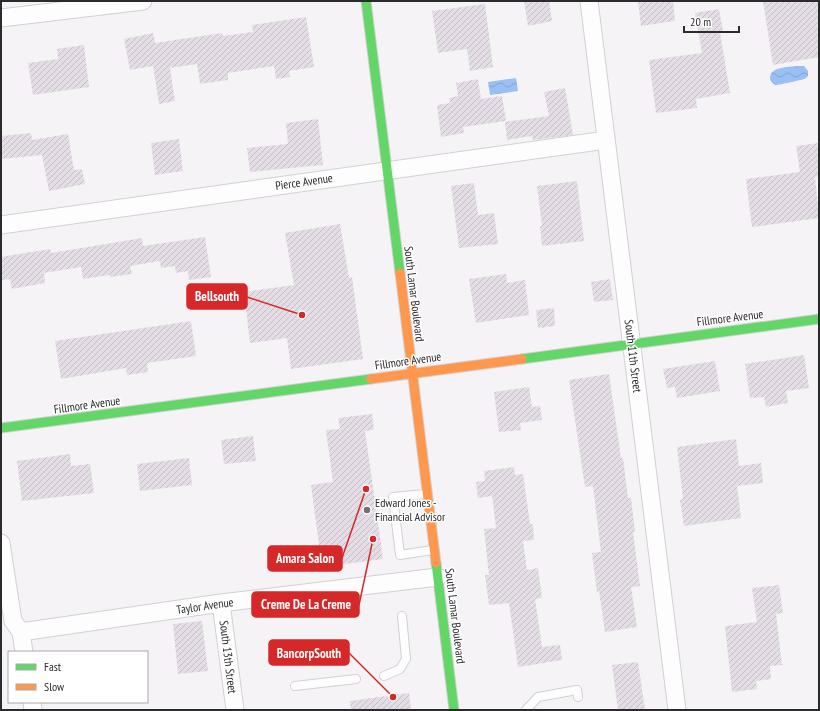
<svg xmlns="http://www.w3.org/2000/svg" width="820" height="711" viewBox="0 0 820 711" font-family="'PT Sans Narrow',sans-serif">
	<defs>
		<pattern id="water-waves" width="16" height="10" patternUnits="userSpaceOnUse"><rect width="16" height="10" fill="#99bff4"/><path d="M0 5q4-4 8 0t8 0" fill="none" stroke="#84a4d1"/></pattern>
		<pattern id="building-hatch" width="6" height="6" patternUnits="userSpaceOnUse"><rect width="6" height="6" fill="#e4dde6"/><path d="M-1 1l2-2M0 6l6-6M5 7l2-2" fill="none" stroke="#c4bec5"/></pattern>
	</defs>
	<rect width="100%" height="100%" fill="#f5f3f6"/>
	<path fill="url(#water-waves)" d="M799,66H804L808,71V76L806,78C803,80 778,85 776,85C773,84 770,81 770,78C770,66 791,67 799,66Z
		M516,78L518,91L490,95L488,82Z"/>
	<path fill="url(#building-hatch)" d="M524,1H549L552,21L528,26Z
		M638,1H673L675,21L641,26Z
		M763,1H819V57L773,65Z
		M485,4L493,67L470,71L467,49L438,53L432,11Z
		M719,9L723,31L720,32L730,93L696,99L697,108L656,113L649,60L702,53L695,13Z
		M306,17L314,67L289,71L290,77L276,79L274,66L228,73V80L200,84L197,64L170,68L175,101L159,104L153,66L130,70L124,39L153,33L155,43L222,33L223,36L253,32L252,25Z
		M84,45L89,87L33,95L28,63L58,59L57,49Z
		M478,79L481,99L502,96L506,121L463,127L464,133L441,137L437,105L450,103L449,98L458,96L456,83Z
		M565,88L573,135L533,140L532,136L507,140L505,122L549,116L544,92Z
		M318,119L323,165L250,172L247,148L288,144L286,123Z
		M31,133L32,140L68,134L74,170L82,169L85,184L49,191L42,155L1,159V136Z
		M179,139L183,171L155,175L151,143Z
		M819,143V176L815,177L819,218L752,227L746,179L800,172L796,146Z
		M577,181L584,241L542,246L540,226H542L537,186Z
		M474,183L478,215L494,213L498,244L459,248L451,186Z
		M340,224L349,278L352,277L363,359L291,369L287,338L250,343L244,292L294,285L285,233Z
		M205,237L211,277L189,280L188,271L176,273L175,266L161,268L160,261L130,266L132,274L110,277V275L83,279L81,267L44,273L45,283L12,289L10,279L1,280V257L50,249L51,253L142,238L143,246Z
		M506,274L507,283L525,280L529,315L476,323L469,279Z
		M610,279L613,300L594,302L591,282Z
		M554,308L555,326L538,328L536,310Z
		M191,321L196,356L147,363L148,372L127,375L126,368L61,379L55,341Z
		M804,355L809,388L786,391L788,403L766,407L764,397L750,398L745,364Z
		M715,361L720,391L677,398L675,387L667,388L663,369Z
		M609,374L621,458H623L628,498H631L635,532H633L640,586L631,587L637,627L605,632L599,591L597,592L592,553L601,552L593,486L585,487L569,380Z
		M529,387L532,407L540,406L542,420L520,423L521,430L499,432L494,392Z
		M372,414L374,430L365,431L383,559L322,567L311,485L333,482L326,430L340,429L338,418Z
		M253,436L256,461L224,464L221,440Z
		M736,439L739,466L761,463L763,483L737,486L741,518L684,526L680,500L683,499L677,447Z
		M70,454L71,466L90,464L94,493L22,501L17,461Z
		M189,458L192,485L140,491L137,464Z
		M514,467L515,475L523,474L530,524H533L534,540L523,541L527,570L538,568L542,598L535,599L542,647L560,645L562,660L518,667L509,603L489,605L485,575H489L484,529L496,528L492,496L478,498L476,482L485,481L484,471Z
		M779,585L783,613L776,614L782,665L770,666L771,679L756,681L757,689L732,692L725,626L757,622L752,588Z
		M202,621L208,671L178,674L173,624Z
		M638,662L645,710H618L612,665Z
		M409,693L411,710H351L350,701Z"/>
	<g fill="none" stroke-linecap="round" stroke-linejoin="round">
		<g stroke="#d1d0d2" stroke-width="10">
			<path id="lane" d="M426,494L393,497L400,555L432,550
				M384,676L400,669L406,659L402,616
				M295,686L356,679
				M526,710L538,697L577,690L578,697"/>
		</g>
		<g stroke="#d1d0d2" stroke-width="19">
			<path id="street" d="M589,1L677,710
				M1,18L143,1
				M1,225L606,140
				M1,543L13,621L21,632L24,652
				M221,603L235,710
				M21,632L221,603L438,577
				M32,702L33,710"/>
		</g>
		<g stroke="#d1d0d2" stroke-width="11">
			<path id="fast" d="M366,1L400,273
				M522,359L819,319
				M1,428L371,379
				M436,563L454,710"/>
		</g>
		<g stroke="#d1d0d2" stroke-width="11">
			<path id="slow" d="M400,273L436,563
				M371,379L522,359"/>
		</g>
		<use href="#lane" stroke="#fefdfe" stroke-width="8"/>
		<use href="#street" stroke="#fefdfe" stroke-width="17"/>
		<use href="#fast" stroke="#63d668" stroke-width="9"/>
		<use href="#slow" stroke="#ff974d" stroke-width="9"/>
	</g>
	<circle fill="#727073" stroke="#fff" stroke-width="1.5" cx="367" cy="510" r="4"/>
	<g text-anchor="middle" stroke-width="3" stroke-linejoin="round" paint-order="stroke">
		<g font-size="12" fill="#2b2a2c" stroke="#fff">
			<text transform="translate(304 182) rotate(-8)" y="4">Pierce Avenue</text>
			<text transform="translate(414 294) rotate(83)" y="4">South Lamar Boulevard</text>
			<text transform="translate(730 318) rotate(-7)" y="4">Fillmore Avenue</text>
			<text transform="translate(633 356) rotate(83)" y="4">South 11th Street</text>
			<text transform="translate(408 361) rotate(-8)" y="4">Fillmore Avenue</text>
			<text transform="translate(87 405) rotate(-8)" y="4">Fillmore Avenue</text>
			<text transform="translate(205 606) rotate(-8)" y="4">Taylor Avenue</text>
			<text transform="translate(455 616) rotate(83)" y="4">South Lamar Boulevard</text>
			<text transform="translate(228 657) rotate(83)" y="4">South 13th Street</text>
		</g>
		<g font-size="12" fill="#2b2a2c" stroke="#fff" text-anchor="start">
			<text x="375" y="507">Edward Jones -<tspan x="375" dy="14">Financial Advisor</tspan></text>
		</g>
	</g>
	<path fill="none" stroke="#d62828" stroke-width="1.5" d="M302 315L247 297M366 489L342 558M373 539L359 605M393 697L349 653"/>
	<g fill="#d62828" stroke="#fff" stroke-width="1.5">
		<circle cx="302" cy="315" r="4"/>
		<circle cx="366" cy="489" r="4"/>
		<circle cx="373" cy="539" r="4"/>
		<circle cx="393" cy="697" r="4"/>
	</g>
	<g fill="#d62828" stroke="#d62828" stroke-width="1.5">
		<rect x="187" y="284" width="60" height="25" rx="4"/>
		<rect x="268" y="546" width="74" height="25" rx="4"/>
		<rect x="252" y="592" width="107" height="25" rx="4"/>
		<rect x="269" y="640" width="80" height="25" rx="4"/>
	</g>
	<g font-size="13" text-anchor="middle" font-weight="bold" fill="#fff">
		<text x="217" y="301">Bellsouth</text>
		<text x="305" y="563">Amara Salon</text>
		<text x="306" y="609">Creme De La Creme</text>
		<text x="309" y="658">BancorpSouth</text>
	</g>
	<rect width="820" height="711" fill="none" stroke="#2b2a2c" stroke-width="4"/>
	<rect x="8" y="651" width="140" height="52" fill="#ffffff" stroke="#aaaaab"/>
	<rect x="16" y="664" width="20" height="6" fill="#63d668" stroke="#aaaaab"/>
	<text x="44" y="671" font-size="12" fill="#2b2a2c">Fast</text>
	<rect x="16" y="684" width="20" height="6" fill="#ff974d" stroke="#aaaaab"/>
	<text x="44" y="691" font-size="12" fill="#2b2a2c">Slow</text>
	<path d="M684 26v6h55v-6" fill="none" stroke="#2b2a2c" stroke-width="2"/>
	<text x="690" y="26" font-size="12" fill="#2b2a2c" stroke="#ffffff" stroke-width="3" paint-order="stroke">20 m</text>
</svg>
